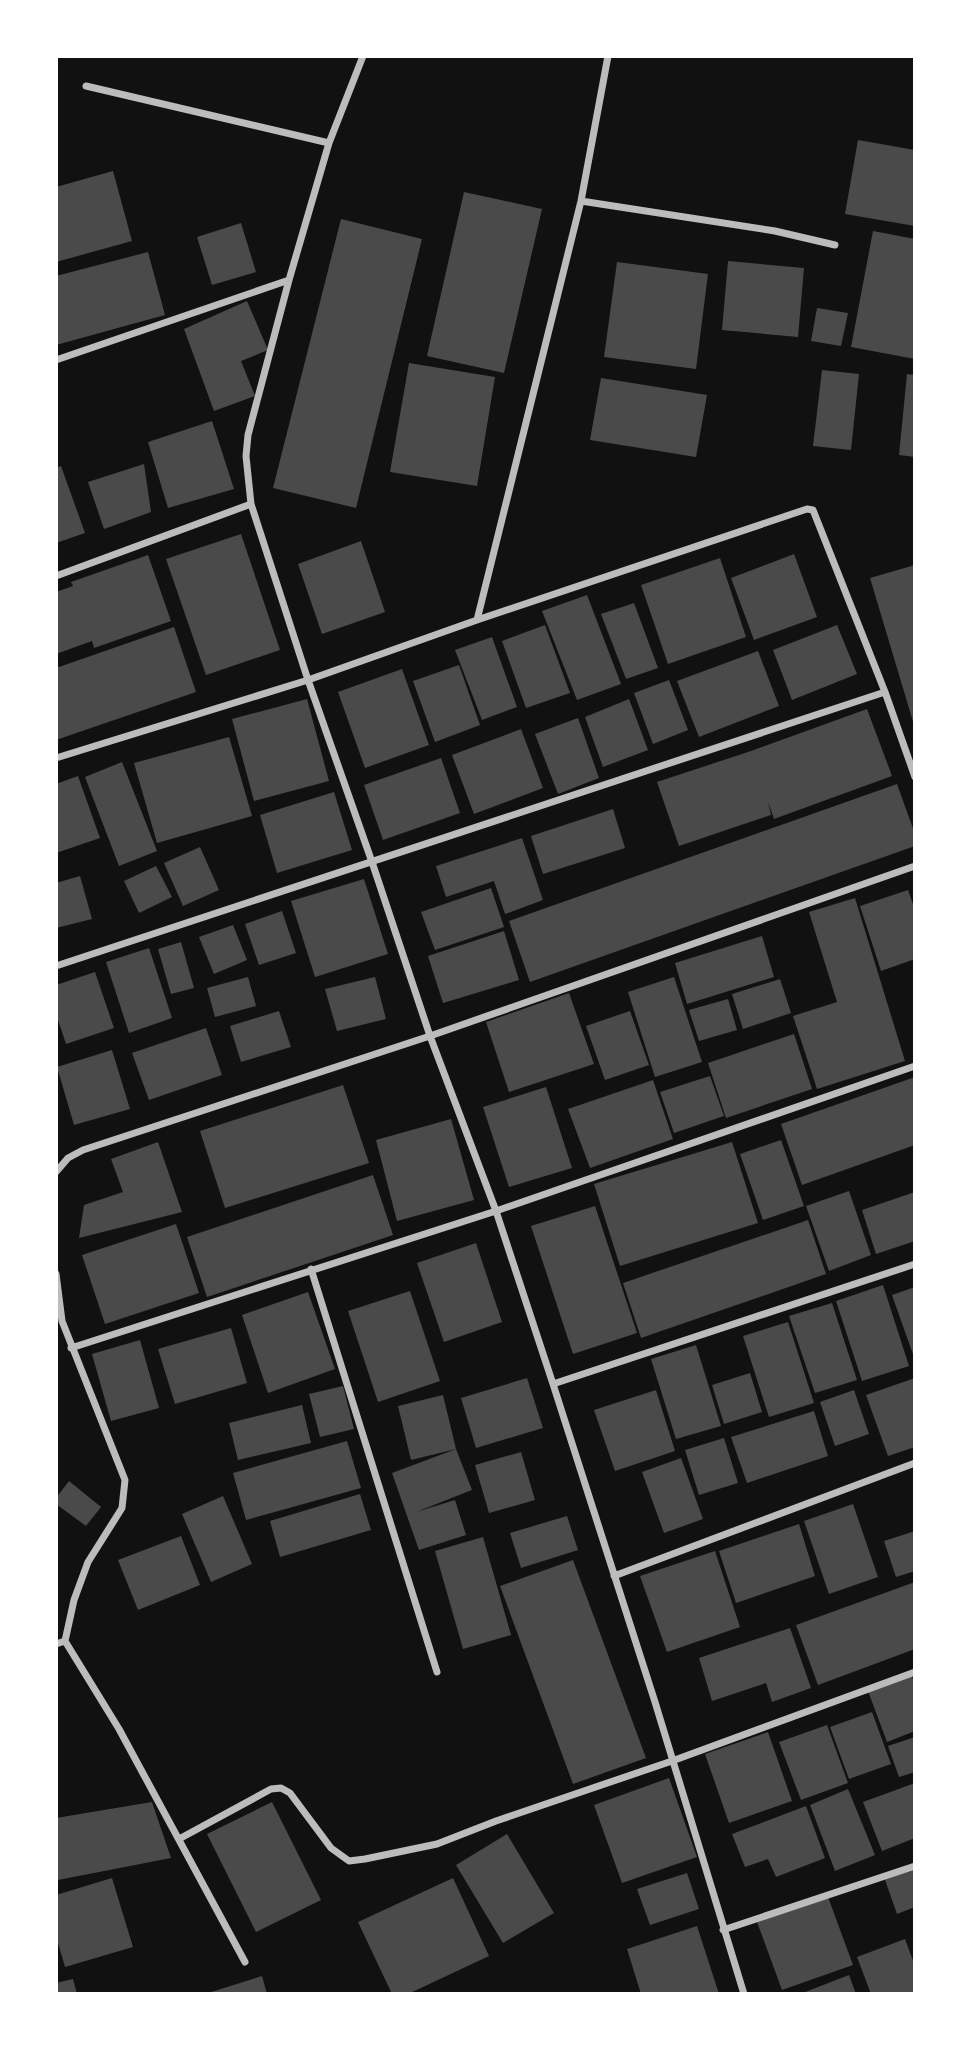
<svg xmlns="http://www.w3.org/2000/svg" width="971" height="2050" viewBox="0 0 971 2050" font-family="Rubik,sans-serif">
	<rect width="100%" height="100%" fill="#111"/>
	<path fill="#4a4a4a" d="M858,140L915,150V226L845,214Z
		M113,171L132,241L56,262V187Z
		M464,192L542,209L504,373L427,356Z
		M341,219L422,239L356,508L273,488Z
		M241,223L256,272L212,285L197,237Z
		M873,231L915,239V359L851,347Z
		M148,252L165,315L56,345V276Z
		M728,261L804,268L798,337L722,330Z
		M617,262L708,274L696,369L604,357Z
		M247,301L268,350L241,361L255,396L214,411L184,329Z
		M817,308L848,313L841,346L811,341Z
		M409,363L495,377L477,486L390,472Z
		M822,370L859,374L851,450L813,446Z
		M907,374L915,375V457L899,455Z
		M601,378L707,395L696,457L590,440Z
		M212,421L234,489L168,508L148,442Z
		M144,464L151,512L104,529L88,482Z
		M61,466L85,533L56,543V468Z
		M241,534L280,650L206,675L166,559Z
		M361,541L385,612L322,634L298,564Z
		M794,554L817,617L754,640L731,578Z
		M148,555L171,621L94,648L92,641L56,654V592L73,586L71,582Z
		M720,558L746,637L668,664L641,585Z
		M915,565V725H914L870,578Z
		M587,595L621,684L577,700L542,611Z
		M634,603L658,668L626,679L601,614Z
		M545,625L570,693L526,708L502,641Z
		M837,625L857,674L792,700L773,650Z
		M174,627L196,692L56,740V668Z
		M492,637L517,707L482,720L455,650Z
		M758,651L779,706L699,737L677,681Z
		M459,665L480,725L435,742L413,681Z
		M402,669L429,745L365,768L338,692Z
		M669,680L688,730L653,744L634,693Z
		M307,699L329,781L254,801L232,719Z
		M629,699L648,750L603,767L585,717Z
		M867,709L892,776L774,819L768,802L771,815L679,846L657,782L751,751Z
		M578,718L599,778L558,794L535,734Z
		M521,729L543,788L474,814L452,755Z
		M229,737L252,816L157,843L134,763Z
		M441,758L460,813L383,840L364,785Z
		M122,762L157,851L119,866L85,777Z
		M78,776L100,838L56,853V784Z
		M897,784L915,834V846L530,982L509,921Z
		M334,792L352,850L277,873L260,815Z
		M613,809L625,848L543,874L531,836Z
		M522,838L543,900L505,914L494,881L446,897L436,866Z
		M200,847L219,890L183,906L164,863Z
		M156,866L172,897L139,913L124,881Z
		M80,876L92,919L56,928V883Z
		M364,879L388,954L315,977L291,901Z
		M491,888L504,927L435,950L421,912Z
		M908,890L915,910V959L881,971L860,906Z
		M855,898L905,1061L817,1089L793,1016L837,1002L809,912Z
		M282,911L296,953L259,965L245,924Z
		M233,925L247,960L214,974L199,937Z
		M504,931L519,980L443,1003L428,956Z
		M762,936L774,977L687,1004L675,963Z
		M181,942L194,988L171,994L158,949Z
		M149,948L172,1018L129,1033L106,962Z
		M95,972L114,1028L66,1044L56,1014V985Z
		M248,977L256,1006L215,1017L207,988Z
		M375,977L386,1019L337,1031L325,989Z
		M674,977L702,1062L655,1077L628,992Z
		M780,979L791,1013L743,1029L732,994Z
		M569,993L594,1064L509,1092L486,1022Z
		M728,999L737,1030L699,1041L689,1010Z
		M279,1011L291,1047L241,1062L230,1026Z
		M630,1011L649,1065L605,1080L586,1026Z
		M206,1028L222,1075L149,1100L132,1053Z
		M794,1034L812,1089L726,1118L708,1063Z
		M112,1050L130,1109L74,1125L57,1067Z
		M710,1076L724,1116L674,1133L660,1092Z
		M915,1077V1145L802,1185L781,1124Z
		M653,1080L673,1139L590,1168L568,1109Z
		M343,1085L369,1163L225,1208L200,1131Z
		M546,1087L572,1168L509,1187L483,1107Z
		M451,1119L474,1200L397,1221L376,1140Z
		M781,1140L804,1206L763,1220L740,1154Z
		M158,1142L182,1212L79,1238L84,1205L123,1192L111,1159Z
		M732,1142L758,1223L620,1266L594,1184Z
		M373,1175L393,1235L207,1297L187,1237Z
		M849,1191L871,1255L829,1271L806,1206Z
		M915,1192V1241L876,1254L862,1210Z
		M595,1206L637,1333L573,1354L531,1226Z
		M808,1220L826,1274L641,1338L623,1283Z
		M176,1224L199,1293L105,1324L82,1255Z
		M476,1243L502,1322L444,1342L417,1263Z
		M883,1285L909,1366L862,1381L836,1301Z
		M915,1287V1360L892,1295Z
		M410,1291L440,1381L378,1402L348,1311Z
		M308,1292L335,1369L268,1393L242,1315Z
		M832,1303L857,1380L815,1393L789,1316Z
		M788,1322L814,1403L769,1417L743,1336Z
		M231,1328L247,1383L175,1404L158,1349Z
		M140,1340L159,1408L111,1421L92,1354Z
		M696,1345L721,1426L676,1439L651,1359Z
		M750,1373L762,1412L724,1424L712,1385Z
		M527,1378L543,1428L476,1448L461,1398Z
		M915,1378V1447L888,1456L866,1395Z
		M343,1386L354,1429L320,1437L309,1394Z
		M656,1390L675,1451L615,1471L594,1410Z
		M854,1390L869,1434L835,1446L820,1402Z
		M443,1395L456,1449L411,1460L398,1406Z
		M302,1405L311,1443L238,1460L229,1423Z
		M814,1411L828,1456L747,1483L731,1437Z
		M724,1438L738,1483L699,1495L685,1450Z
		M347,1441L361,1488L246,1520L233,1473Z
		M456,1449L472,1490L416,1512L455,1500L466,1535L419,1550L392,1473Z
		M521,1452L535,1500L489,1513L475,1465Z
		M681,1458L703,1519L664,1533L642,1472Z
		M69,1481L101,1507L86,1526L56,1504V1498Z
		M360,1494L371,1530L280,1557L270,1521Z
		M223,1496L252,1564L211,1582L182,1514Z
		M853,1504L878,1577L829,1594L804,1521Z
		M567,1516L578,1550L521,1568L510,1533Z
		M799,1524L815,1576L736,1603L719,1551Z
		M915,1531V1571L896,1577L884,1541Z
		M181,1536L200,1585L138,1610L118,1560Z
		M483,1537L511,1635L463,1649L435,1551Z
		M715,1551L740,1627L667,1652L640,1576Z
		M573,1560L646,1758L573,1784L500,1586Z
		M915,1582V1649L818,1685L796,1625Z
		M790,1628L811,1688L772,1702L766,1683L712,1701L699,1658Z
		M911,1674L915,1684V1731L887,1742L868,1691Z
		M872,1712L891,1764L849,1779L830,1727Z
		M827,1725L848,1783L801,1800L779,1742Z
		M768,1732L792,1801L729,1823L705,1754Z
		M915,1737V1772L899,1777L888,1746Z
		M669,1778L697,1857L622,1883L594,1805Z
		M915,1783V1838L882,1851L863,1802Z
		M848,1789L875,1855L835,1871L810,1805Z
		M152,1802L171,1858L58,1880L56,1869V1818Z
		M272,1802L321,1900L256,1932L207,1834Z
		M806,1806L825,1858L776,1877L768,1859L745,1867L732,1834Z
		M507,1834L554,1913L503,1943L456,1865Z
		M915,1866V1907L897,1914L884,1877Z
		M687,1873L699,1909L650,1925L637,1889Z
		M112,1878L133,1947L65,1967L56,1936V1895Z
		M453,1878L489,1956L408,1994H392L358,1922Z
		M828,1897L853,1965L782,1990L757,1922Z
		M697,1926L719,1994H641L627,1949Z
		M905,1939L915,1966V1994H871L857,1957Z
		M849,1975L856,1994H800Z
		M262,1976L267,1994H208V1993Z
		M73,1979L77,1994H56V1983Z"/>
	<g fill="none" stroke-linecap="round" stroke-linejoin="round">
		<path stroke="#bcbcbc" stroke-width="7" d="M363,56L329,143L289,280L248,435L246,456L251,504L308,680L372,862L430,1036L496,1211L553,1384L655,1702L744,1994
			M86,86L329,143
			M581,201L775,231L835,245
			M56,360L289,280
			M56,576L251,504
			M477,620L581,201L608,56
			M56,758L308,680L477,620L807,509L813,510L885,692L915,777
			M56,966L885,692
			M56,1172L68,1158L83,1150L430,1036L915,866
			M311,1269L437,1672
			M56,1274L62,1321L125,1480L122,1508L88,1562L74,1600L65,1641
			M71,1348L496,1211L915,1066
			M553,1384L915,1264
			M614,1576L915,1463
			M56,1644L65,1641L119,1729L245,1962
			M179,1839L271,1789L281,1788L290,1793L331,1848L349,1861L365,1859L437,1844L496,1821L672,1761L915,1672
			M723,1930L915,1866"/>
	</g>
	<rect width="971" height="2050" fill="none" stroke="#ffffff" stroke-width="116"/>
</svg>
